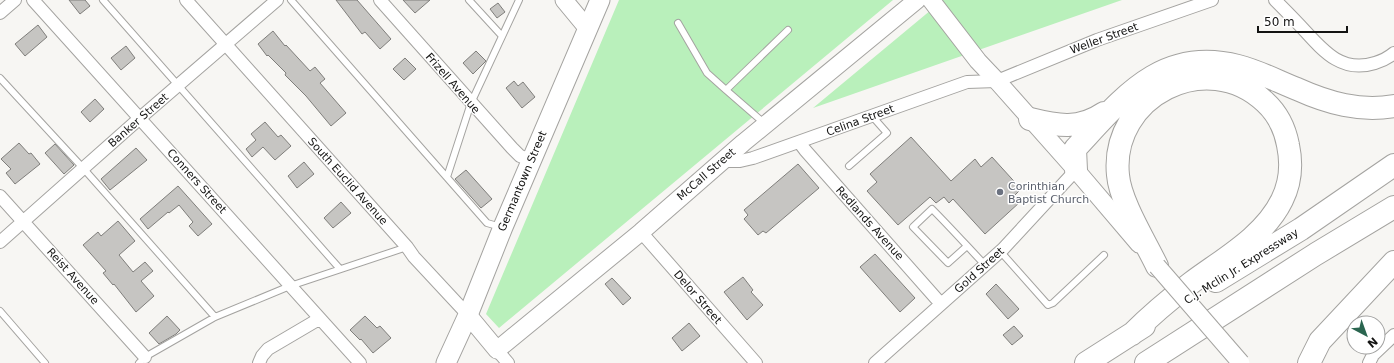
<svg xmlns="http://www.w3.org/2000/svg" width="1394" height="363" viewBox="0 0 1394 363" font-family="'DejaVu Sans',sans-serif">
	<rect width="100%" height="100%" fill="#f7f6f3"/>
	<path fill="#b9f0bb" d="M619,0H893L499,328L486,314Z
		M943,0H1122L813,108Z"/>
	<path fill="#c6c5c2" stroke="#7f7e7b" d="M69,0H85L90,6L80,14Z
		M336,0H357L391,39L380,49L365,32L362,34Z
		M403,0H430L415,13Z
		M498,3L505,12L497,18L490,9Z
		M38,25L47,37L25,56L15,44Z
		M273,31L285,46L286,45L310,71L315,67L325,79L320,83L346,113L331,126L306,96L285,75L286,73L268,55L267,56L258,44Z
		M126,46L135,58L121,70L111,58Z
		M476,51L486,61L473,74L463,63Z
		M405,58L416,69L404,80L393,69Z
		M514,81L518,86L523,82L535,97L522,108L506,88Z
		M95,99L104,109L90,122L81,112Z
		M265,122L278,137L281,135L291,146L275,160L263,147L252,157L246,149L256,140L251,134Z
		M911,137L951,181L975,159L981,167L992,157L1021,189L1014,196L1020,202L985,234L953,199L949,203L944,197L936,203L930,197L898,225L867,191L877,182L870,174Z
		M19,143L29,154L31,153L40,164L15,184L6,173L11,169L1,159Z
		M55,144L74,165L64,174L45,153Z
		M136,148L147,160L110,190L101,179Z
		M304,162L314,174L297,188L288,176Z
		M798,164L819,188L766,233L763,231L758,235L744,219L748,215L744,210Z
		M466,170L492,199L481,208L455,179Z
		M178,186L212,224L198,236L189,226L193,222L179,205L169,213L168,212L148,229L140,219Z
		M341,202L351,213L333,228L324,218Z
		M118,221L135,241L119,255L133,272L145,262L153,271L141,281L154,296L136,312L114,284L113,285L103,273L106,271L83,245L98,232L101,236Z
		M875,254L915,298L900,312L860,267Z
		M743,277L753,290L751,292L763,305L747,320L724,292Z
		M612,278L631,298L623,305L605,284Z
		M996,284L1019,309L1008,319L986,294Z
		M167,316L180,330L176,334L159,344L149,333Z
		M365,316L377,328L380,326L391,338L373,353L361,339L360,340L350,330Z
		M689,323L700,336L682,351L672,338Z
		M1014,326L1023,336L1012,345L1003,335Z"/>
	<g fill="none" stroke-linecap="round" stroke-linejoin="round">
		<g stroke="#a4a3a0" stroke-width="8">
			<path id="lane" d="M103,0L340,269
				M291,0L487,223L501,227
				M469,0L502,36
				M678,23L707,73L726,90
				M0,78L83,168L215,317
				M764,123L726,90L788,30
				M849,166L887,133L872,116
				M447,177L471,103L519,0
				M967,246L948,263L913,227L932,209C950,227 967,246 985,265
				M1000,251L1048,305L1053,303L1104,255
				M0,311L45,363
				M139,363L145,357L215,317L290,286L407,247"/>
		</g>
		<g stroke="#a4a3a0" stroke-width="14">
			<path id="street" d="M33,0L360,363
				M186,0L407,247L414,257L468,315
				M380,0L512,148L520,156L531,160
				M1275,0C1285,10 1295,20 1305,31C1325,53 1343,73 1375,63C1382,61 1388,58 1394,53
				M0,13L15,0
				M799,142L805,150L941,304
				M722,161H740L753,158L967,82L997,81L1097,40L1212,0
				M0,196L145,357
				M641,232L756,363
				M0,242L140,118L277,0
				M497,350L508,363
				M259,363L262,356L268,349L319,319
				M875,363L1003,249L1076,170
				M1369,363L1373,355L1394,335"/>
		</g>
		<g stroke="#a4a3a0" stroke-width="19">
			<path id="secondary" d="M564,0L588,29
				M931,0L978,61L997,81L1076,170L1139,244
				M468,315L497,350L641,232L743,143L917,0"/>
		</g>
		<g stroke="#a4a3a0" stroke-width="21">
			<path id="primary" d="M446,363L468,315L503,227L600,0"/>
		</g>
		<g stroke="#a4a3a0" stroke-width="24">
			<path id="highway" d="M1030,119C1058,126 1079,130 1104,113
				M1076,170L1075,149C1122,99 1161,46 1238,66C1258,71 1277,81 1297,89C1328,103 1360,112 1394,106
				M1216,281L1301,229L1394,165
				M1132,334C1150,316 1170,299 1191,283C1223,259 1264,237 1282,200C1291,182 1292,164 1288,145C1285,129 1277,113 1265,102C1207,47 1110,96 1118,175C1120,201 1145,241 1157,266
				M1086,363L1144,326
				M1146,363L1316,254L1394,207
				M1309,363L1320,341L1394,262"/>
		</g>
		<use href="#lane" stroke="#fff" stroke-width="6"/>
		<use href="#street" stroke="#fff" stroke-width="12"/>
		<use href="#secondary" stroke="#fff" stroke-width="17"/>
		<use href="#primary" stroke="#fff" stroke-width="19"/>
		<use href="#highway" stroke="#fff" stroke-width="22"/>
		<g stroke="#a4a3a0" stroke-width="19" stroke-linecap="butt">
			<path id="secondary-bridge" d="M1157,266L1241,363"/>
		</g>
		<use href="#secondary-bridge" stroke="#fff" stroke-width="17"/>
	</g>
	<circle fill="#6b7280" stroke="#fff" stroke-width="1.5" cx="1000" cy="192" r="4"/>
	<g text-anchor="middle" stroke-width="3" stroke-linejoin="round" paint-order="stroke">
		<g font-size="11" fill="#131312" stroke="#fff">
			<text transform="translate(1104 38) rotate(-20)" y="4">Weller Street</text>
			<text transform="translate(453 83) rotate(49)" y="4">Frizell Avenue</text>
			<text transform="translate(138 120) rotate(-41)" y="4">Banker Street</text>
			<text transform="translate(860 120) rotate(-20)" y="4">Celina Street</text>
			<text transform="translate(706 174) rotate(-41)" y="4">McCall Street</text>
			<text transform="translate(197 181) rotate(48)" y="4">Conners Street</text>
			<text transform="translate(348 181) rotate(48)" y="4">South Euclid Avenue</text>
			<text transform="translate(522 181) rotate(-67)" y="4">Germantown Street</text>
			<text transform="translate(870 223) rotate(48)" y="4">Redlands Avenue</text>
			<text transform="translate(1241 266) rotate(-32)" y="4">C.J. Mclin Jr. Expressway</text>
			<text transform="translate(979 270) rotate(-42)" y="4">Gold Street</text>
			<text transform="translate(73 276) rotate(48)" y="4">Reist Avenue</text>
			<text transform="translate(698 297) rotate(49)" y="4">Delor Street</text>
		</g>
		<g font-size="11" fill="#5b616d" stroke="#fff" text-anchor="start">
			<text x="1008" y="190">Corinthian<tspan x="1008" dy="13">Baptist Church</tspan></text>
		</g>
	</g>
	<g transform="translate(1366 335) rotate(139)"><circle r="19" fill="#ffffff" stroke="#a1a1a0"/>
	<path d="M0-3L7 15L0 10L-7 15Z" fill="#2a654f"/>
	<text y="-6" font-size="11" font-weight="bold" text-anchor="middle" fill="#131312">N</text>
	</g>
	<path d="M1258 26v6h89v-6" fill="none" stroke="#131312" stroke-width="2"/>
	<text x="1264" y="26" font-size="12" fill="#131312" stroke="#ffffff" stroke-width="3" paint-order="stroke">50 m</text>
</svg>
